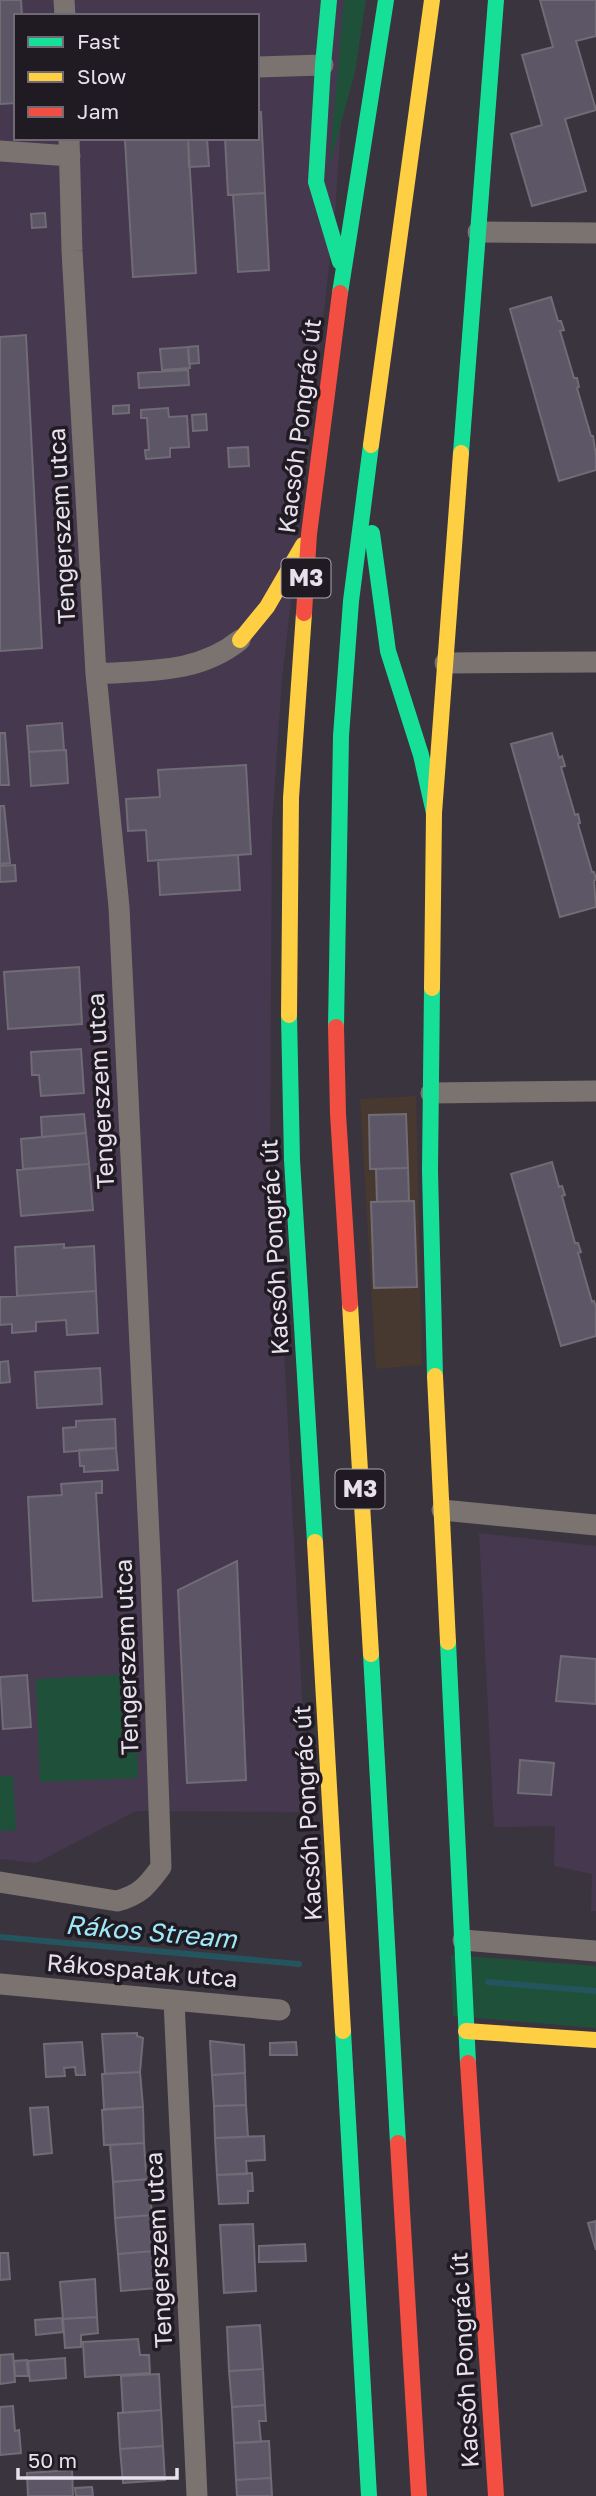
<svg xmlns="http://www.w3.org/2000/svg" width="596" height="2496" viewBox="0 0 596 2496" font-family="'Golos Text',sans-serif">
	<rect width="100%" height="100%" fill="#3a343e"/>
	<path fill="#47392f" d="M416,1096L422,1365L376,1369L360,1099Z"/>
	<path fill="#46384e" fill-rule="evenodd" d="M0,0H349L335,214L282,680L272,824L270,1159L282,1310L308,1812L136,1811L36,1863L0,1859ZM16,16H257V138H16Z
		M479,1533L596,1546V1911H591L592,1874L554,1866L555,1826L494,1827Z"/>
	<path fill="#1f513a" d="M344,0H366L355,72L329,167Z
		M134,1674L138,1778L40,1782L36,1679Z
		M0,1776H13L16,1830L0,1831Z
		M451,1955L596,1966V2028L453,2016Z"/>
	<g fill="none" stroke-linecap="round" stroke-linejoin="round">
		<path stroke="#24545e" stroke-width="6" d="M0,1937L299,1964
			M488,1982L596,1991"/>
	</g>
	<path fill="#5c5666" stroke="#706c75" stroke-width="2" d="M0,0H21L22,16H16V103L0,104Z
		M540,0H596V36L576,41L596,110L565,119L586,191L532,206L511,134L542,125L522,55L553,47Z
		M257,112H261L265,193L228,195L225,138H257Z
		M150,138H188L196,273L133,277L125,140Z
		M188,138H207L209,166L189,167Z
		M265,193L269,270L238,272L233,195Z
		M45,213L46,227L32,228L31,214Z
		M551,297L558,321H561L564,330L560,331L574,378H577L579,387L577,388L591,436H593L596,456V470L559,481L510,309Z
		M26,335L42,648L0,651V337Z
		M198,346L199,363L189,364L188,347Z
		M188,347L190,368L162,370L160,349Z
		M188,370L189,385L139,388L138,373Z
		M129,405V413L113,414V406Z
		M168,408L169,417L187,416L189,447L170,448V457L146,459L145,450H149L147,418H141V410Z
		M206,414L207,430L193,431L192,415Z
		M248,447L249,466L229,467L228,448Z
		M62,723L64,750L29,752L27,726Z
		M0,733H5L9,785H0Z
		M552,733L559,758L562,756L565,766L561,767L575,815L578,814L580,823L578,824L592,872H594L596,879L594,881L596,907L560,917L511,744Z
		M64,750H66L68,783L31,786L29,752Z
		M246,765L251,854L148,861L146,830L128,831L126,799L160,797L158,770Z
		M0,806H4L10,863L0,864Z
		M238,855L240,890L160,895L158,860Z
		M15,865L16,881L0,882V866Z
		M79,967L82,1024L8,1029L4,972Z
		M81,1049L84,1093L41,1096L39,1075H32L31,1052Z
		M84,1114L86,1133L42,1137L41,1117Z
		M406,1114L408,1168L370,1169L369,1115Z
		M86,1133L89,1164L23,1169L21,1139Z
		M552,1162L559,1187L562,1186L565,1195L562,1196L575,1243H578L581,1252L578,1253L592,1302L594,1301L596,1307V1336L561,1346L511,1174Z
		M89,1164L93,1210L21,1216L17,1170Z
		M408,1168L409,1201L377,1202L376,1169Z
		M414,1201L417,1287L374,1288L371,1202Z
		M64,1244V1248L94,1246L96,1291L17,1296L15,1247Z
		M96,1291L98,1333L67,1335L66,1320L36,1322V1331L12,1333V1324L0,1325V1297Z
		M8,1361L10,1382L0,1383V1362Z
		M100,1368L102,1404L37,1408L35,1372Z
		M115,1419L116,1448L64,1452L63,1428L76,1427V1421Z
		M116,1448L118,1470L84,1472V1466H80L79,1450Z
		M102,1481V1493H96L102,1597L33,1601L28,1497L62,1495L61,1484Z
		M237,1561L246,1780L187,1783L178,1590Z
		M561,1656L596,1659V1704L556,1701Z
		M27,1675L31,1727L3,1729L0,1677Z
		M520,1760L554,1763L551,1795L518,1793Z
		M137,2033V2036L143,2038L140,2072L105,2074L102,2034Z
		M210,2041L244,2045L245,2073L212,2075Z
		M82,2042L85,2075H76L75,2067L64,2068L65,2076L46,2077L44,2044Z
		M296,2042L297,2055H270V2043Z
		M140,2072L143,2107L104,2109L102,2074Z
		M245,2073L246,2105L214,2106L212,2075Z
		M246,2105L248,2137L215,2138L214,2106Z
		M48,2107L52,2153L34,2155L30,2108Z
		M143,2107L144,2143L104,2145L102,2110Z
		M264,2136L265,2160L246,2161L247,2174L217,2175L215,2138Z
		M144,2143L146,2172H149V2179L113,2182L110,2145Z
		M252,2173L253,2191H248V2203L219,2204L217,2175Z
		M149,2179L152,2215L115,2218L113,2182Z
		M152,2215L154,2251L118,2254L115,2218Z
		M596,2221V2250L588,2223Z
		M253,2224L256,2291L224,2293L220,2225Z
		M305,2244L306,2261L259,2262V2246Z
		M154,2251L157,2288L121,2291L118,2254Z
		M0,2253H8L10,2279L0,2280Z
		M95,2279L97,2317L63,2319L60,2282Z
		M97,2317L98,2333L81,2335V2347L65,2348L63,2319Z
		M62,2318L63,2332L36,2335L35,2320Z
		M260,2325L263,2369L229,2371L227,2327Z
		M138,2339L140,2355H149L150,2373L85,2377L83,2342Z
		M13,2354L15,2382L0,2384V2355Z
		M65,2358L66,2378L30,2381L28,2361Z
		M27,2360L28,2376H15L14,2361Z
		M263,2369L265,2405L232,2407L229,2371Z
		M159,2374L161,2410L123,2413L121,2376Z
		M265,2405L266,2421H259L261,2442L234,2443L232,2407Z
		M13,2406L15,2431L19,2430L21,2453L0,2455V2407Z
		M161,2410L163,2446L120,2449L118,2413Z
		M269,2441L271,2478L236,2480L234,2443Z
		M163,2446L165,2480L123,2483L120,2449Z
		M72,2470L73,2496H28L27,2473Z
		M271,2478L272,2496H237L236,2480Z
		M92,2487L93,2496H76L75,2488Z"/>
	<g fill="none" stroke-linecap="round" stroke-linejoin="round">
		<path stroke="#7b736f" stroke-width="21" d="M64,0L65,16
			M257,67L323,65
			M0,151L70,156
			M478,232L596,233
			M445,663L596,662
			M96,674C148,670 198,674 240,640
			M431,1093L596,1091
			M442,1510L596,1525
			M0,1882L117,1901C140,1895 147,1886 161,1867L151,1577L119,907L96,674L72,251L69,138
			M463,1940L596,1951
			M0,1984L280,2010
			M174,2001L197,2496"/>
		<path stroke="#16e098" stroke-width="16" d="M323,65L329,0
			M323,65L316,182L340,262
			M340,293L386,0
			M461,453L496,0
			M372,533L388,651L421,755L434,813
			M432,988L430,1171L435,1376
			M289,1015L292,1160L315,1542
			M336,1027L341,736L351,601L371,445
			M448,1642L468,2063
			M371,1654L398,2143
			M343,2031L369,2496"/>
		<path stroke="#ffcf43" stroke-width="16" d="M371,445L432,0
			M240,640L267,607L303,545
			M432,988L434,813L461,453
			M289,1015L291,798L304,613
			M350,1304L371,1654
			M435,1376L448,1642
			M315,1542L343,2031
			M466,2031L596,2040"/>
		<path stroke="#f24e42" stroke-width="16" d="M304,613L309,534L340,293
			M336,1027L338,1114L350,1304
			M468,2063L496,2496
			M398,2143L419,2496"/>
	</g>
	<g text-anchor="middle" stroke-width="7" stroke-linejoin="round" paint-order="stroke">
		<g fill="#201b23" stroke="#aca6b0" stroke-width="2">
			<rect x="281.5" y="558.5" width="49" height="39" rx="5"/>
			<rect x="335.5" y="1469.5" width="49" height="39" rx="5"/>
		</g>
		<g font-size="23" font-weight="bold" fill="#e8e1ed">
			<text x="306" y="586">M3</text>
			<text x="360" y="1497">M3</text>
		</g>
		<g font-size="24" fill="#e8e1ed" stroke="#201b23">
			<text transform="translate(300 426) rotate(-83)" y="8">Kacsóh Pongrác út</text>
			<text transform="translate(62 526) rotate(-93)" y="8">Tengerszem utca</text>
			<text transform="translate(101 1091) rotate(-93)" y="8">Tengerszem utca</text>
			<text transform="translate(275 1247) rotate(-93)" y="8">Kacsóh Pongrác út</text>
			<text transform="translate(127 1657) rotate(-92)" y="8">Tengerszem utca</text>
			<text transform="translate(308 1813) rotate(-93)" y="8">Kacsóh Pongrác út</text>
			<text transform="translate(142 1971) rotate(5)" y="8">Rákospatak utca</text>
			<text transform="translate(159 2250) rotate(-93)" y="8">Tengerszem utca</text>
			<text transform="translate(465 2360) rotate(-93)" y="8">Kacsóh Pongrác út</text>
		</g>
		<g font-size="26" font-style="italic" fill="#9ee8f7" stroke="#201b23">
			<text transform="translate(151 1932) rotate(5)" y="9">Rákos Stream</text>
		</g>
	</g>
	<rect x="14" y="14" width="245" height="126" fill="#201b23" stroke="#706a74" stroke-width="2"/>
	<rect x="28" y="37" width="35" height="10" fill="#16e098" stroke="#706a74" stroke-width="2"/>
	<text x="77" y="49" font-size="21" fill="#e8e1ed">Fast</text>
	<rect x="28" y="72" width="35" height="10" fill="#ffcf43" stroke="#706a74" stroke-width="2"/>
	<text x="77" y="84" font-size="21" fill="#e8e1ed">Slow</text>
	<rect x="28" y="107" width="35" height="10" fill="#f24e42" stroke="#706a74" stroke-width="2"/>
	<text x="77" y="119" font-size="21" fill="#e8e1ed">Jam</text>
	<path d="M18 2468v10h159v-10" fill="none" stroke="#e8e1ed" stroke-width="3.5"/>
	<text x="28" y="2468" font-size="21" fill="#e8e1ed" stroke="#201b23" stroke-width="5" paint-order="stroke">50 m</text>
</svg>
